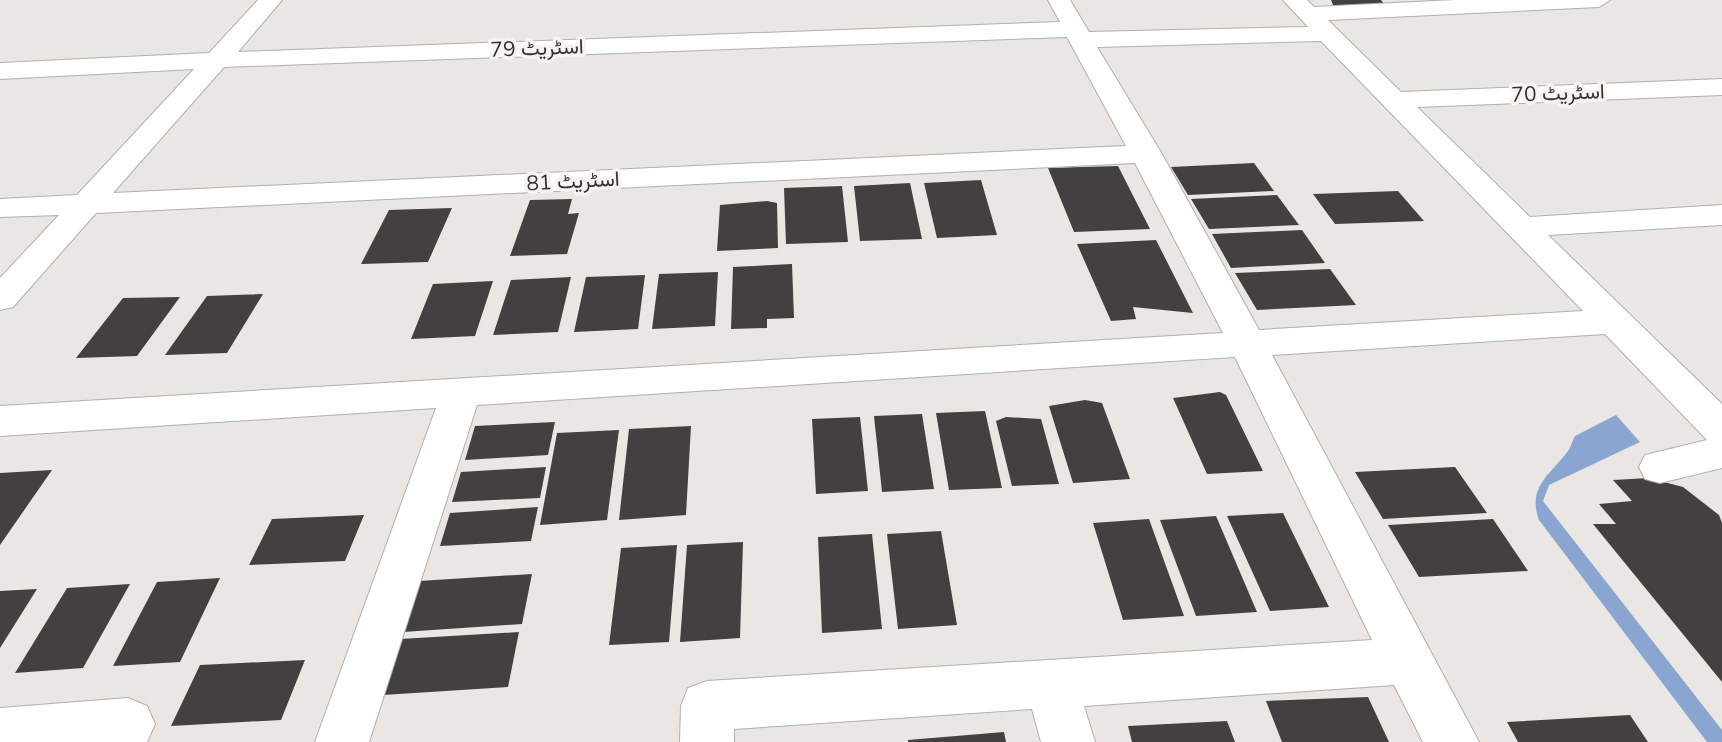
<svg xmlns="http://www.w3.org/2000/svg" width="1722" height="742" viewBox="0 0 1722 742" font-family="Mulish,Vazirmatn,sans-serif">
	<rect width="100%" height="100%" fill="#e9e6e3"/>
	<path fill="#8ba5d1" d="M1616,415L1640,442L1549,485L1543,501L1722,730V742H1707L1539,520C1527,487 1550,475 1568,451C1571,447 1572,441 1575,436Z"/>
	<path fill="#434042" d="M1331,0H1381L1389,10H1335Z
		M1254,163L1274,191L1188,195L1171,167Z
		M1118,166L1150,229L1074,232L1048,168Z
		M981,180L997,235L937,238L924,183Z
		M910,183L922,239L860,241L854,186Z
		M842,186L848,242L786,244L784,188Z
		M1398,191L1424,221L1335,224L1313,194Z
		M1277,195L1299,225L1209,229L1191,199Z
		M572,199L568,214L579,213L567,254L510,256L530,200Z
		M767,201L777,203L778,248L717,251L720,205Z
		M452,208L428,262L361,264L389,210Z
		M1302,230L1325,263L1231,268L1212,234Z
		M1156,240L1193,313L1133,307L1136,319L1111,321L1077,244Z
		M792,264L794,318L767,319V328L731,329L733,267Z
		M1330,269L1356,305L1257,310L1235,273Z
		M718,272L715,326L652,329L659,274Z
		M645,275L638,329L574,332L586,277Z
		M571,277L558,332L493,335L511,280Z
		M493,281L475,336L411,339L433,284Z
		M263,294L227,353L165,355L207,296Z
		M180,297L137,356L76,358L123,298Z
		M1220,392L1226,395L1263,471L1207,474L1173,398Z
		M1085,400L1102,403L1130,479L1073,483L1049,406Z
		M985,411L1002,488L949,490L936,413Z
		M922,414L934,489L882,492L874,416Z
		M860,417L868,491L816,494L812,419Z
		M1006,417L1041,419L1059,484L1012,486L996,421Z
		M555,422L548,455L465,460L475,426Z
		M691,426L686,515L619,520L629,429Z
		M619,430L607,520L540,525L557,433Z
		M546,467L540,498L452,502L461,472Z
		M1455,467L1487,513L1383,519L1355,472Z
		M52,470L0,545V473Z
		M1649,478L1683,487L1719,515L1722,523V682L1593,524H1616L1599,504L1632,501L1613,480Z
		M538,507L531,541L440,546L450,513Z
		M1283,513L1329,607L1270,611L1227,516Z
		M364,515L345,561L249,565L272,519Z
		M1216,516L1257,612L1196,616L1160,520Z
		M1149,519L1184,616L1123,620L1093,523Z
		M1493,519L1528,571L1419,577L1388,525Z
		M941,531L957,625L898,629L887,534Z
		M872,534L882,629L822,633L818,537Z
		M743,542L740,638L680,642L687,545Z
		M677,545L669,642L609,645L621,548Z
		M532,574L522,624L403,632L419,581Z
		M220,578L180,662L113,666L157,582Z
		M130,584L83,668L15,673L67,588Z
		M37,589L0,648V591Z
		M519,632L508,687L383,695L400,639Z
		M305,660L281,720L171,726L200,665Z
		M1368,697L1389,742H1282L1266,701Z
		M1630,715L1648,742H1518L1507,722Z
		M1227,721L1235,742H1132L1128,726Z
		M1004,732L1006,742H908V740Z"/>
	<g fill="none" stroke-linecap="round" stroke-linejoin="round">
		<g stroke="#b2afac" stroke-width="2">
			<path id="minor" d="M258,0H282L238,52L1060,22L1048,0H1070L1089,32L1308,27L1283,0H1307L1314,7L1455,0H1610L1599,7L1328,20L1401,92L1722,79V95L1417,107L1530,217L1722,205V225L1548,235L1722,404V468L1660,483L1645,479L1639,467L1645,455L1707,440L1605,334L1272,355L1479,742H1423L1394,685L1084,706L1095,742H1041L1032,709L734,729V742H680L681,706L688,688L707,681L1372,640L1235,357L477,405L369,742H315L436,408L0,436V406L1223,333L1135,163L96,213L13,307L0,310V278L59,215L0,217V199L77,195L194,69L0,79V63L209,53ZM1067,37L1126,146L113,193L224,67ZM1321,41L1583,311L1259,330L1162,154L1097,47Z
				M128,698L147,706L155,724L147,742H0V708Z"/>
		</g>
		<use href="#minor" fill="#fff" fill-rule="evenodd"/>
	</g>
	<g text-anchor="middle" stroke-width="7" stroke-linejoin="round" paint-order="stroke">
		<g font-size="21" fill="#333230" stroke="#f6f3f0">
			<text transform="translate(537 48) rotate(-2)" y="7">اسٹریٹ 79</text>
			<text transform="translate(1558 93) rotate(-2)" y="7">اسٹریٹ 70</text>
			<text transform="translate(573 181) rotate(-3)" y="7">اسٹریٹ 81</text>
		</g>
	</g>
</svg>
